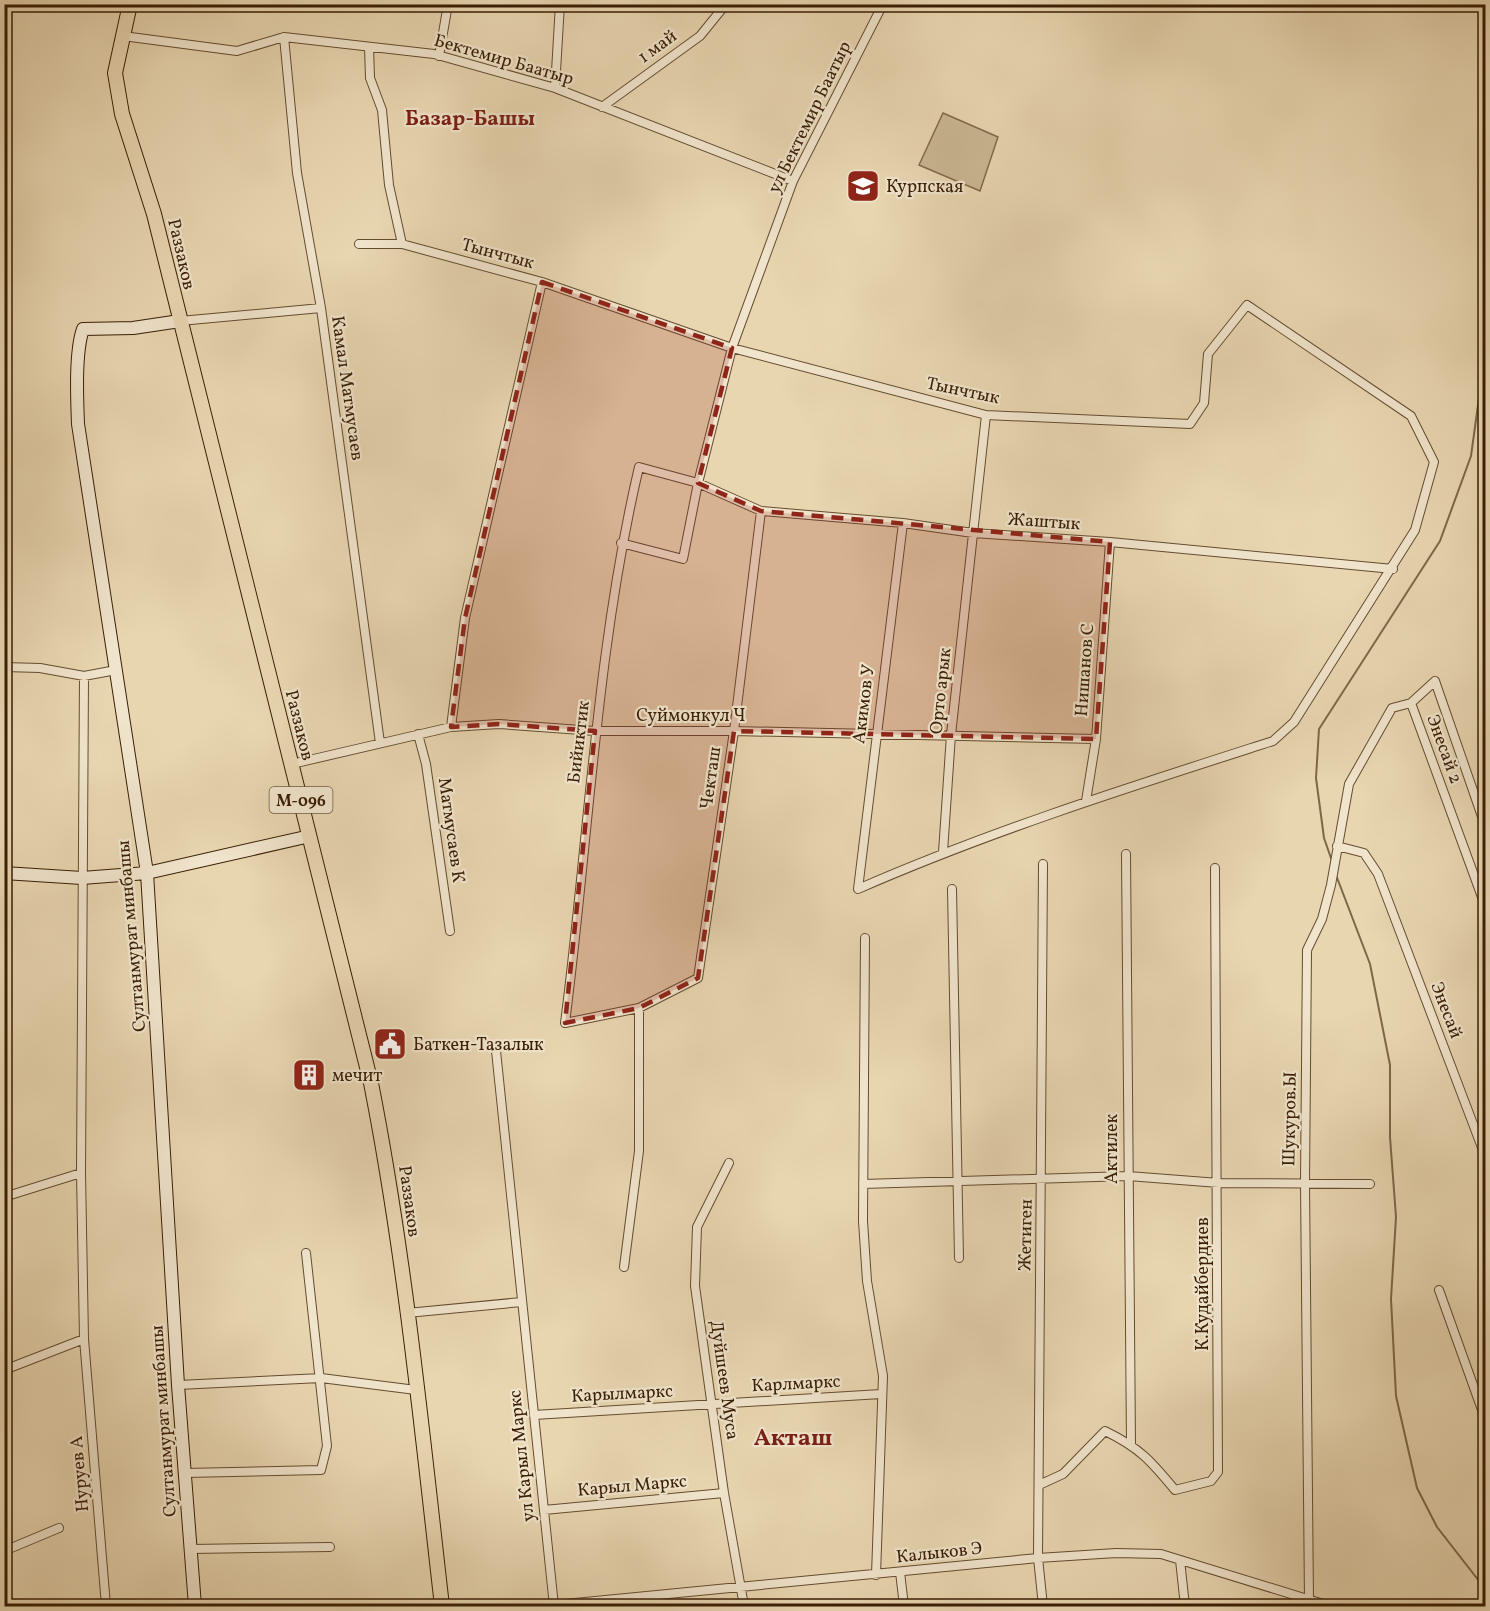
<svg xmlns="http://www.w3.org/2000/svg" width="1490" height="1611" viewBox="0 0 1490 1611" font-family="Vollkorn,serif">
	<rect width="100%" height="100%" fill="#e8d6b1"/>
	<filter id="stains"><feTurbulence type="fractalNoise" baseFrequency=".00333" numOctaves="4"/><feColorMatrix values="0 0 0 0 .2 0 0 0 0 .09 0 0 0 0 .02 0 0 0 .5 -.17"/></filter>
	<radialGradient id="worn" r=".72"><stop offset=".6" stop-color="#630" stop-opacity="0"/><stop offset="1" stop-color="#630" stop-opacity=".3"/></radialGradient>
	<path fill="#cab794" stroke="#826a4c" stroke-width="1.5" d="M943,113L998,137L980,191L919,165Z"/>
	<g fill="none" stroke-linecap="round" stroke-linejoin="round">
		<path stroke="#7e6748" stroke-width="2" d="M1332,861L1324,838L1316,778L1319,729L1440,541L1471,456L1482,376
			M1336,875L1370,964L1390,1065V1137L1396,1217L1391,1299L1396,1396L1417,1488L1437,1527L1486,1590"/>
		<g stroke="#654c2f" stroke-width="10">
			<path id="street" d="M123,36L237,51L284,37L434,54L555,88L793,181
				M284,37L297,173L321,308L380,743
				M369,47L370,78L382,110L389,185L402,244
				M439,56L448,4
				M555,88L560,4
				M602,107L700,36L726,4
				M359,244H402L542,282L732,348L986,415L1190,424L1204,403L1208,354L1247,305L1411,416L1434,462L1415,530L1294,722L1273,741C1133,786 993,830 858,889L903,523
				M180,321L321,308
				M761,511L734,731L698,978L639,1008L565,1023C589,838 596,650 639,467L698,483L761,511L903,523L973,533L1110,542L1393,569
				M621,543L683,559L698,483L732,348L793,181L883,4
				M4,667L40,668L84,676L116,670
				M84,676L81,1173L84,1339L106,1606
				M1411,703L1486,908
				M451,727L465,618L542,282
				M418,734L426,764L450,931
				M292,764L451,727L499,724L595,731H734L1096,739
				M1086,801L1096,739L1110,542
				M1337,846L1364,853L1378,874L1486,1158
				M943,852L951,735L986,415
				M1126,854L1131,1444
				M1043,864L1038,1558L1043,1606
				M952,889L959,1258
				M865,938L863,1221L867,1281L883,1376L876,1575
				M496,1051L554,1606
				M729,1163L697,1227L695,1286L724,1493L744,1606
				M863,1184L1128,1176L1219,1183L1370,1184
				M4,1197L81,1173
				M624,1267L639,1151V1008
				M1439,1290L1486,1421
				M407,1313L522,1302
				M4,1370L84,1339
				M178,1385L321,1378L416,1390
				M534,1415L881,1394
				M185,1473L321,1470L327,1446L306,1253
				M1039,1485L1063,1474L1105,1431C1140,1448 1151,1461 1175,1490L1211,1481L1218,1472L1215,868
				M544,1510L724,1493
				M191,1549L330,1547
				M4,1551L59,1528
				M1180,1560L1185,1606
				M900,1572L904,1606
				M1309,1600L1305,1183L1307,950L1322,919L1331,885L1349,784L1392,708L1411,703L1435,681L1486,828
				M4,1601H9L13,1606
				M544,1606L1038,1558L1116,1553L1161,1554L1330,1606"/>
		</g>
		<g stroke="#391e04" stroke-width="14">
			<path id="secondary" d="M180,321L133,328L83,329C75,352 77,398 78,424L147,873L178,1385L195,1606
				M4,873L82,878L147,873L310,836"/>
		</g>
		<g stroke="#391e04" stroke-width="16">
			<path id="primary" d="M130,4L115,73L122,114L154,214L371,1083C405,1256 422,1432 442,1606"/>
		</g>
		<use href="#street" stroke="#f0e4cc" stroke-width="8"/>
		<use href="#secondary" stroke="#f0e4cc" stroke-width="12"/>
		<use href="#primary" stroke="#e8d6b1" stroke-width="14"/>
	</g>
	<path fill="#8f2418" fill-opacity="0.2" stroke="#8f2418" stroke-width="4.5" stroke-dasharray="12 8" stroke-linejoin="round" d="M542,282L732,348L698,483L761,511L1110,542L1096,739L734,731L698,978L639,1008L565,1023L595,731L499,724L451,727L465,618Z"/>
	<defs>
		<g id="school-square" transform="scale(1.725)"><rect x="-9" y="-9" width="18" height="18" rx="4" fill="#8f2418" stroke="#f0e4cc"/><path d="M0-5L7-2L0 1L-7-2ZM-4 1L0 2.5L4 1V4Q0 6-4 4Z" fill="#fff"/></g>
		<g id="civic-square" transform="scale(1.725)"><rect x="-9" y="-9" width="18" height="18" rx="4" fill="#8f2418" stroke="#f0e4cc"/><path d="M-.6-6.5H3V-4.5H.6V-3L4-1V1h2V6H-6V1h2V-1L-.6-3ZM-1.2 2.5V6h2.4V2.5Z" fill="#fff"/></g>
		<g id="building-square" transform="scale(1.725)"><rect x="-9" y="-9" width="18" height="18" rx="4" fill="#8f2418" stroke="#f0e4cc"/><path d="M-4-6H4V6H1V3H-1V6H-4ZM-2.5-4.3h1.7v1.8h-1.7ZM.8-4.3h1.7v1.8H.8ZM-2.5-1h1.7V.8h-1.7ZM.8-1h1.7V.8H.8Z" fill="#fff"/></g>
	</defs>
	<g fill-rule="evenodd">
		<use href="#school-square" x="863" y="186"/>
		<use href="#civic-square" x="390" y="1044"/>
		<use href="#building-square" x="309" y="1075"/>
	</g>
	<g text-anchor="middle" stroke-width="4.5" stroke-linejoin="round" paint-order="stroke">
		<rect fill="#f0e4cc" stroke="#705940" stroke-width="1.5" x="269.5" y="787" width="63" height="26" rx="4.5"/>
		<g font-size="16" font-weight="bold" fill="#391e04">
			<text x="301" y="806">М-096</text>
		</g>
		<g font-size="18" fill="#391e04" stroke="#f0e4cc">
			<text transform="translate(657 46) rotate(-36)" y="6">1 май</text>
			<text transform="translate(504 59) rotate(16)" y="6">Бектемир Баатыр</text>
			<text transform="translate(809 117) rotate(-64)" y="6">ул Бектемир Баатыр</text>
			<text transform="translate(498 253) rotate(15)" y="6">Тынчтык</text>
			<text transform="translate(182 254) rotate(77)" y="6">Раззаков</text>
			<text transform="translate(348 388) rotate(82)" y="6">Камал Матмусаев</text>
			<text transform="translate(963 390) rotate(12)" y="6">Тынчтык</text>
			<text transform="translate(1044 521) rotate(4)" y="6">Жаштык</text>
			<text transform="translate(1084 670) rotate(-86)" y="6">Нишанов С</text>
			<text transform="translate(940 691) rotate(-84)" y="6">Орто арык</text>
			<text transform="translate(863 704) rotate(-83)" y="6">Акимов У</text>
			<text x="691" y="721">Суймонкул Ч</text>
			<text transform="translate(300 725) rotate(76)" y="6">Раззаков</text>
			<text transform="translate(578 742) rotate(-83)" y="6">Бийиктик</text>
			<text transform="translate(1445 749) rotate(70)" y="6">Энесай 2</text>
			<text transform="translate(710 778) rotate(-82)" y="6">Чекташ</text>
			<text transform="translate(452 830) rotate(82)" y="6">Матмусаев К</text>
			<text transform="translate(131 936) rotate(-95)" y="6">Султанмурат минбашы</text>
			<text transform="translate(1447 1010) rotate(69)" y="6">Энесай</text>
			<text transform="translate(1289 1119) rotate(-89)" y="6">Шукуров.Ы</text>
			<text transform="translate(1111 1149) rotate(-90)" y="6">Актилек</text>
			<text transform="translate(410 1201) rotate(82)" y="6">Раззаков</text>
			<text transform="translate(1025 1235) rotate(-89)" y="6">Жетиген</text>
			<text transform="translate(1202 1284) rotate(-90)" y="6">К.Кудайбердиев</text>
			<text transform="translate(725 1380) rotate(82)" y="6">Дуйшеев Муса</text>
			<text transform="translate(796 1383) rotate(-3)" y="6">Карлмаркс</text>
			<text transform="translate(622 1393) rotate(-3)" y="6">Карылмаркс</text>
			<text transform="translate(163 1421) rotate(-94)" y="6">Султанмурат минбашы</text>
			<text transform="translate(521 1456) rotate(-96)" y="6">ул Карыл Маркс</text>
			<text transform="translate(79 1474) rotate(-95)" y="6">Нуруев А</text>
			<text transform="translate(632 1485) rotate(-5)" y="6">Карыл Маркс</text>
			<text transform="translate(939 1552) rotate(-6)" y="6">Калыков Э</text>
		</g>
		<g font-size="18" fill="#391e04" stroke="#f0e4cc" text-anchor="start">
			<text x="886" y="192">Курпская</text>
			<text x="413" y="1050">Баткен-Тазалык</text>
			<text x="332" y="1081">мечит</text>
		</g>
		<g font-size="21" font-weight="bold" fill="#7a1f14" stroke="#f0e4cc">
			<text x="470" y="125">Базар-Башы</text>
		</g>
		<g font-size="24" font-weight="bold" fill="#7a1f14" stroke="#f0e4cc">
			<text x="793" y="1445">Акташ</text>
		</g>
	</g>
	<rect width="1490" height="1611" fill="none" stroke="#e8d6b1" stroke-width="24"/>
	<rect x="6" y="6" width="1478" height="1599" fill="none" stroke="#391e04" stroke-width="3"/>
	<rect x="12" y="12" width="1466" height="1587" fill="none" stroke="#391e04" stroke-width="1.5"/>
	<rect width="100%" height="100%" filter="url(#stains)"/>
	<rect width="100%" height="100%" fill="url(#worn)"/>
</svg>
